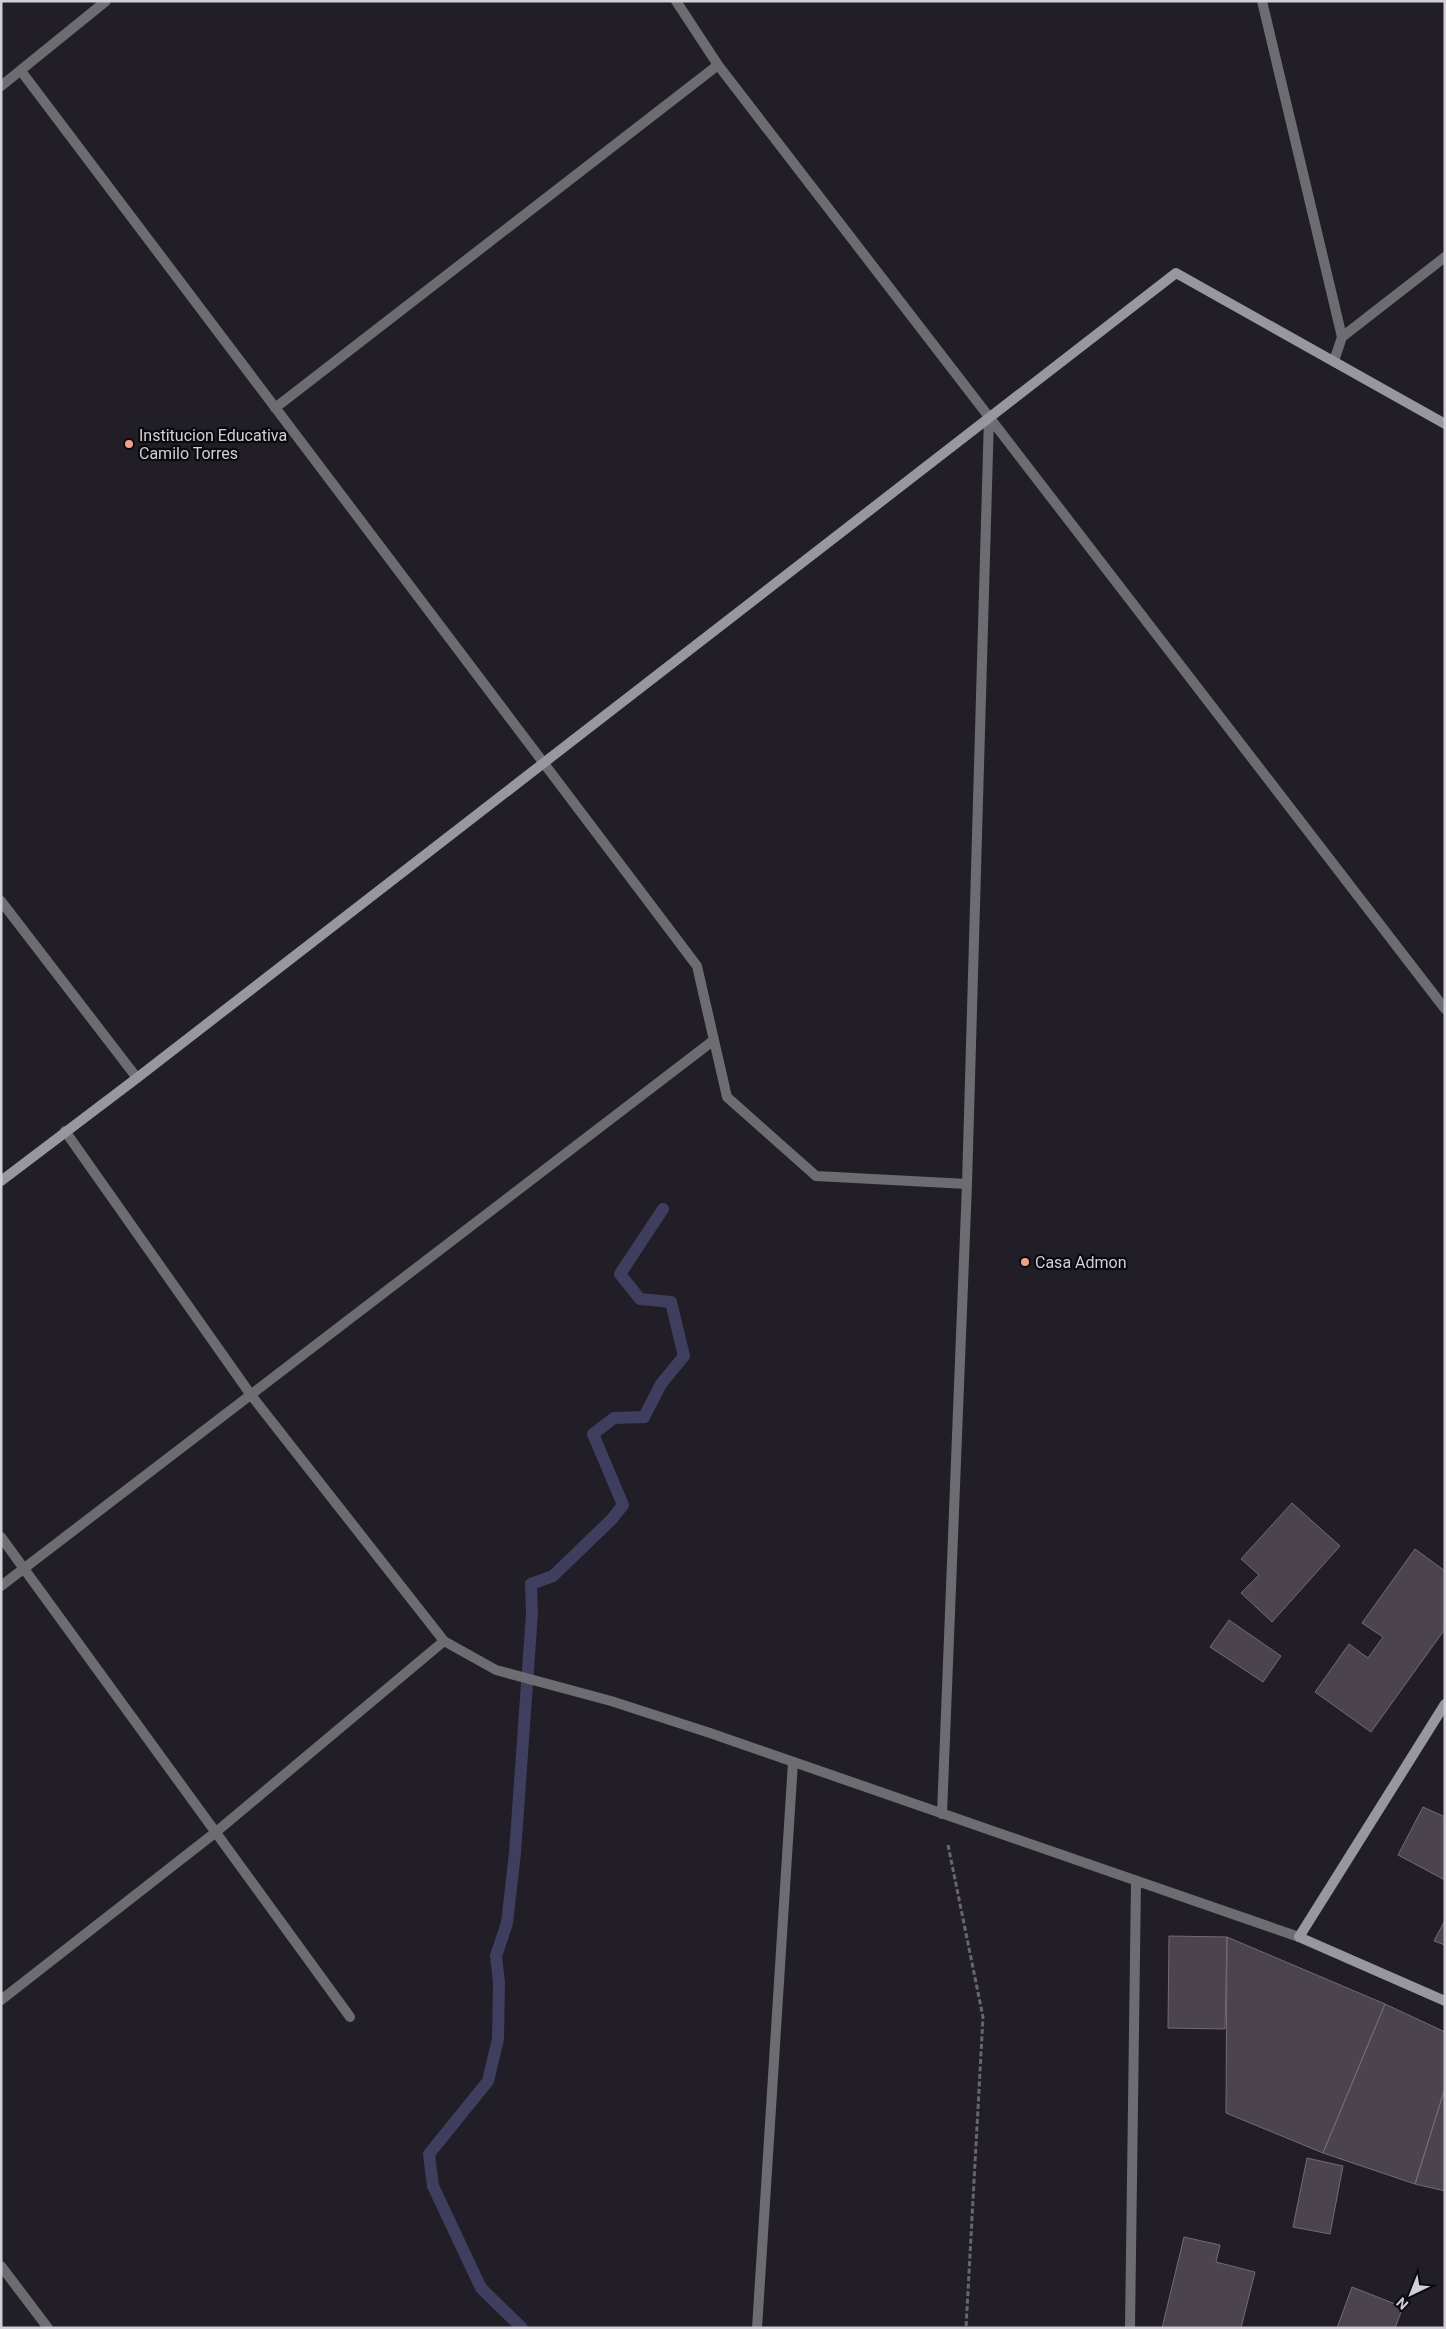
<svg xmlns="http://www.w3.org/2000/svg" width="1446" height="2329" viewBox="0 0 1446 2329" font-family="Roboto,sans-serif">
	<rect width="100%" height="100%" fill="#211e27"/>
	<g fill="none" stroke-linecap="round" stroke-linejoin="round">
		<path stroke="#3f3e5f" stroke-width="12" d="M522,2328L481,2288L433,2186L429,2154L488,2081L498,2039L499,1983L496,1956L507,1923L515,1853L532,1613L531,1584L553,1576L612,1519L623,1505L593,1434L614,1418L644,1417L661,1384L684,1356L671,1302L640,1299L620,1274L663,1209"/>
	</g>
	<path fill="#4b444d" stroke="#726b74" d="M1292,1503L1340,1546L1272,1622L1241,1593L1259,1575L1241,1559Z
		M1415,1549L1445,1571V1629L1371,1732L1315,1692L1349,1644L1368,1658L1383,1637L1362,1623Z
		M1229,1620L1281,1656L1263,1682L1210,1647Z
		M1423,1807L1445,1817V1880L1398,1855Z
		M1445,1920V1945L1434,1941Z
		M1169,1936L1227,1937L1225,2029L1168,2028Z
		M1227,1937L1385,2004L1323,2153L1226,2113Z
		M1385,2004L1445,2032V2088L1415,2184L1323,2153Z
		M1445,2088V2191L1415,2184Z
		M1307,2158L1343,2166L1330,2234L1293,2227Z
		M1184,2237L1220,2245L1216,2262L1255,2272L1241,2328H1162Z
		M1352,2287L1403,2307L1395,2328H1337Z"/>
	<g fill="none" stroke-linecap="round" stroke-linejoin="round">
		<path stroke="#67656d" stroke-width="3" stroke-dasharray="5 2.5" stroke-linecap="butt" d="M948,1845L983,2017L966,2328"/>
		<path stroke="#6c6c71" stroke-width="10" d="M676,1L718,65L1445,1009
			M1262,1L1342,337L1334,361
			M21,71L697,966L727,1097L816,1176L967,1184
			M1,86L106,1
			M1342,337L1445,257
			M275,408L718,65
			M1,901L137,1078
			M65,1131L251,1395L444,1641L496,1670L611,1701L710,1733L1299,1937
			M1,1537L350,2017
			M1,1586L714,1040
			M942,1814L967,1184L989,417
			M1,2000L216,1832L444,1641
			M1,2266L48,2328
			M757,2328L793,1762
			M1130,2328L1136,1881"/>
		<path stroke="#97989f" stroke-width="10" d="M1,1181L137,1078L1176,273L1445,424
			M1445,1704L1299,1937L1445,2001"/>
	</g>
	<g fill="#f49e89" stroke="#0a090d" stroke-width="2">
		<circle cx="129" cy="444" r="5"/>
		<circle cx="1025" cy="1262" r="5"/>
	</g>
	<g text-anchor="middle" stroke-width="4.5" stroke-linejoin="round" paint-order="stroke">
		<g font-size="16" fill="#d2d0d6" stroke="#0a090d" text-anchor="start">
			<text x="139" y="441">Institucion Educativa<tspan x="139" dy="18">Camilo Torres</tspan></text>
			<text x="1035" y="1268">Casa Admon</text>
		</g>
	</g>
	<rect width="1446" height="2329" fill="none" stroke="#d2d0d6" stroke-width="5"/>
	<g transform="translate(1411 2294) rotate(223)" stroke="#0a090d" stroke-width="4" paint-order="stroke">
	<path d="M0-4L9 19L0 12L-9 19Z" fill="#d2d0d6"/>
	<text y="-8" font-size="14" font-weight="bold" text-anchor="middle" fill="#d2d0d6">N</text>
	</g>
</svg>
